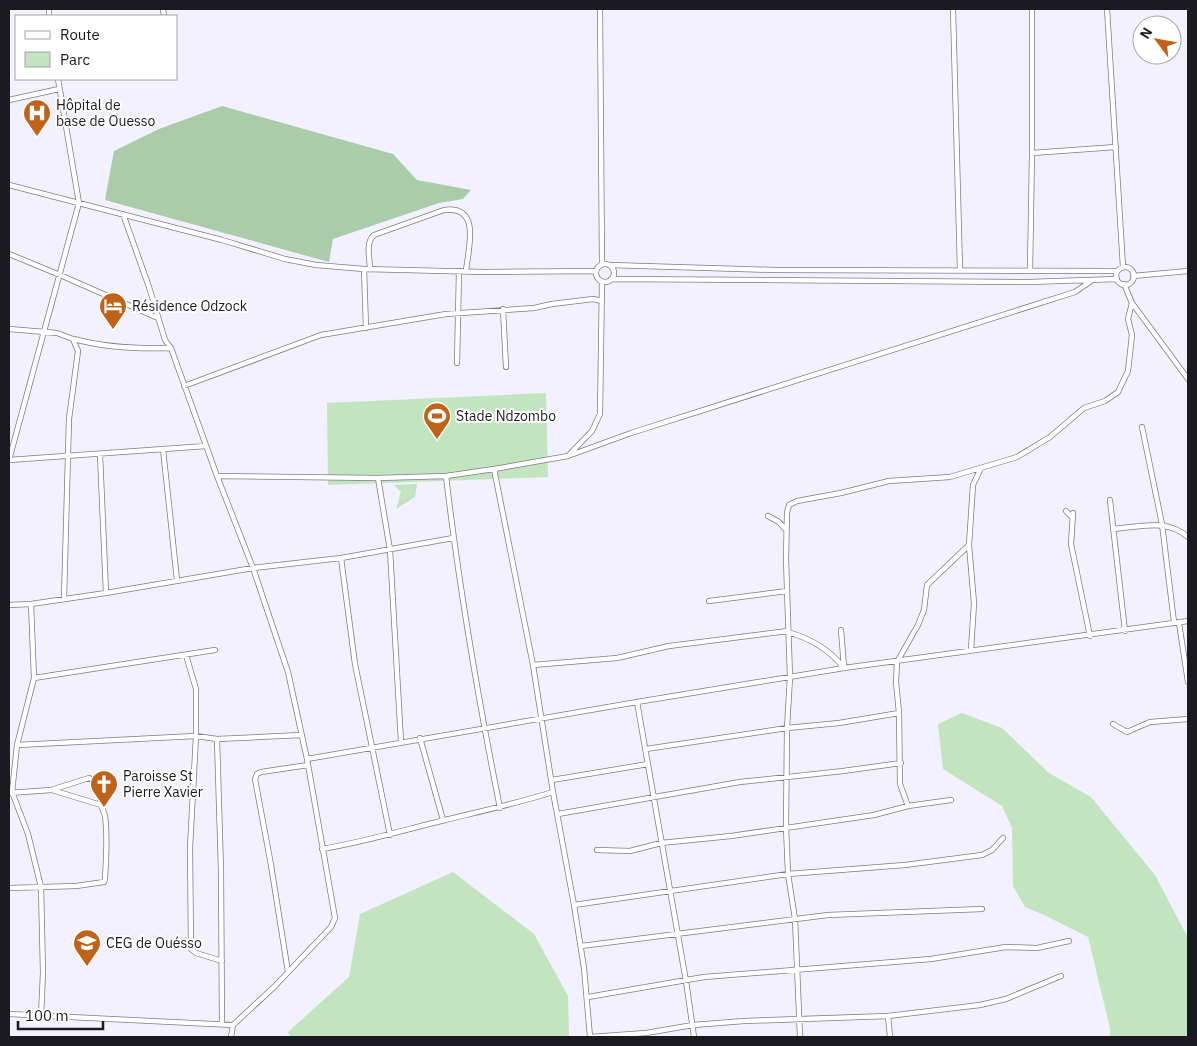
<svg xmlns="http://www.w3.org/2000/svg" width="1197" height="1046" viewBox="0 0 1197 1046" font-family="'IBM Plex Sans',sans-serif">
	<rect width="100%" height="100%" fill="#f3f0ff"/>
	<path fill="#c2e5c0" d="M546,393L548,477L328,485L327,403Z
		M417,484L415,497L396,509L401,492L394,485Z
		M962,713L1002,728L1049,773L1091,797L1155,875L1188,938V1037H1110V1028L1088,937L1044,915L1025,907L1013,886L1012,828L1002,806L943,769L938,724Z
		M453,872L534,934L568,996L569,1037H290L288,1032L349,977L360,914Z"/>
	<path fill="#aacca8" d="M222,106L393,154L417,180L471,190L463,199L439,203L333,239L329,262L105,200L114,151L159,129Z"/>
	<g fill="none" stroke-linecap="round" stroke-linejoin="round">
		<g stroke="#7e7a8b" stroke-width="6">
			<path id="street" d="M49,9V16
				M163,9L164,16
				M600,9L602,264
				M953,9L960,270
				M1107,9L1123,267
				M9,100L59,89
				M1032,153L1116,147
				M9,185L222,240L285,259L316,265L364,269L485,272L596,271
				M9,254L60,275L158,318
				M596 273a9 9 0 1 1 18 0a9 9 0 1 1-18 0Z
				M610,265L775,270L1117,271
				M1116 276a9 9 0 1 1 18 0a9 9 0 1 1-18 0Z
				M364,269L366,328
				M370,269C370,259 365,243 374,235L444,210C482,205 468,249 466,271
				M1030,271L1032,153V9
				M1133,276L1188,271
				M611,279L1029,282L1117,279
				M1124,284L1132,303L1188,379
				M503,309L506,367
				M9,329L57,333L73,339L78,351L69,419L64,599
				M74,339C106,348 138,349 171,348
				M457,363L459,271
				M184,386L321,335L446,314L534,308L552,304L593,299L602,301
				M1142,427L1162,524L1174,622
				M163,449L177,580
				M100,454L106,593L253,568L341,558L453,538
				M569,455L592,431L600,414L602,282
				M9,460L79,203L58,79
				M9,460L206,446
				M494,469L533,665L553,792L574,905L584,968L590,1037
				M217,476L378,478L446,476L494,469L568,456L631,433L1075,292L1091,281
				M446,476C459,587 478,698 500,808
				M378,478L390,550L401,742
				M1110,500L1125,631
				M1066,511L1073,518
				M1073,513L1071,544L1090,636
				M768,516L779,522L786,530
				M1113,529C1139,527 1167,518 1188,537
				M341,558L355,664L390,835
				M709,601L787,591
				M31,604L34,678L17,745L12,792L28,834L41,887L43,973L41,1016
				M9,605L31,604L106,593
				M1179,623L1188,682
				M841,630L844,667
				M788,632C811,639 829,649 844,668
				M971,650L974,603L969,545L973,485L981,468
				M186,655L196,689V736L190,848L191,949L196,953L222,961
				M533,665L617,658L669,646L788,631
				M34,678L215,650
				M637,702L686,981L694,1037
				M1113,724L1127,732L1150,722L1188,719
				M420,738L443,820
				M217,739L221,871L222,1024
				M17,745L196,736L217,739L301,735
				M646,749L787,728L839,723L899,713
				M307,759L637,702L844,668L1188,621
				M552,780L648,764
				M52,790L101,805
				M9,793L51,790L89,778C102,784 98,794 101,805C102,809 104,812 105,816C108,837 106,858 105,879L104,882L76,886L9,888
				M908,806L900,784L899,713L896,682L897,662L918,625L924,610L927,585L969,545
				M558,814L740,782L843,771L901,763
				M322,849C364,842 404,830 445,820C482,811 518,803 553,792
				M597,850L630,851L661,843L731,836L874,815L908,806L951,800
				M574,905L788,874L905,865L982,855L992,850L1003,838
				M581,946L828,915L982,909
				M288,972L271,865L255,779L257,774L261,772L308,765
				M588,997L704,977L931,959L1006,947L1037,948L1069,941
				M9,1014L233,1025L274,987L331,927L335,918L307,759L288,672L253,568L217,476L171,348L165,340L149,287L123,214
				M888,1016L890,1037
				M231,1037L233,1025
				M590,1037L646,1033L693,1025L744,1021L888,1016L980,1005L1006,999L1061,976
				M800,1037L795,919L788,874L786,827L787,728L790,677L786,559L787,513L789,505L797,501L841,493L889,481L950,477L1017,457L1050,437L1084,408L1105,401L1118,392L1128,371L1132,335L1128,319L1132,303"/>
		</g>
		<use href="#street" stroke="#fff" stroke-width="4.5"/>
	</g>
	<defs>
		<g id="hospital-pin" transform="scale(1.4375)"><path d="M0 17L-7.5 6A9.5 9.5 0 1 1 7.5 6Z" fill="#c16219" stroke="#fff"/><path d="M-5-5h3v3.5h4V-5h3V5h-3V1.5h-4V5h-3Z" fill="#fff"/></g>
		<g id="hotel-pin" transform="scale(1.4375)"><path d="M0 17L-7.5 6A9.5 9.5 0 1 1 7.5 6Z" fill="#c16219" stroke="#fff"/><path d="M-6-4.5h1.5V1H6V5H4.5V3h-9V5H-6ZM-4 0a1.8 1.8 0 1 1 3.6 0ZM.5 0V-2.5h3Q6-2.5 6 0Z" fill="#fff"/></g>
		<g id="stadium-pin" transform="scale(1.4375)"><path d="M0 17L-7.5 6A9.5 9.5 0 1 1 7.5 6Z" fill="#c16219" stroke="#fff"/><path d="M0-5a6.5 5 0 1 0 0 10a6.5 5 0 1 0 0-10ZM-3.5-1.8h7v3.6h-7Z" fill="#fff"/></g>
		<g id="church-pin" transform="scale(1.4375)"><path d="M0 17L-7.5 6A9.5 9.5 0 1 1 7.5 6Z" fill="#c16219" stroke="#fff"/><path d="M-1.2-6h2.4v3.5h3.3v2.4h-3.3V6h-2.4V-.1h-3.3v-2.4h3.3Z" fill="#fff"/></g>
		<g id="school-pin" transform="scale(1.4375)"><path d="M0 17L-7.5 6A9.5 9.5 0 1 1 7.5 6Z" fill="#c16219" stroke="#fff"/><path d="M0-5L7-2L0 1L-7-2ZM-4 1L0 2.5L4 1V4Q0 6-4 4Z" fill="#fff"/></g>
	</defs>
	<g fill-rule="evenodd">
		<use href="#hospital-pin" x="37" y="113"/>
		<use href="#hotel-pin" x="113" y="306"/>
		<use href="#stadium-pin" x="437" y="416"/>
		<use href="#church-pin" x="104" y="784"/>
		<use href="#school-pin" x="87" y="943"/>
	</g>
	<g text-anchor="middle" stroke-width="4" stroke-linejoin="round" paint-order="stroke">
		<g font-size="14" fill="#1c1a21" stroke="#fff" text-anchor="start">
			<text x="56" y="110">Hôpital de<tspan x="56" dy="16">base de Ouesso</tspan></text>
			<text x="132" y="311">Résidence Odzock</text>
			<text x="456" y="421">Stade Ndzombo</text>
			<text x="123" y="781">Paroisse St<tspan x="123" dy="16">Pierre Xavier</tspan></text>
			<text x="106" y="948">CEG de Ouésso</text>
		</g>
	</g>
	<rect width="1197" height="1046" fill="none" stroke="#1c1a21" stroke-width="20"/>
	<rect x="15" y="15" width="162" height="65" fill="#ffffff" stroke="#a4a3a6"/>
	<rect x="25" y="31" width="25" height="8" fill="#ffffff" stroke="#a4a3a6"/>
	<text x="60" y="40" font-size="15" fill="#1c1a21">Route</text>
	<rect x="25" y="52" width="25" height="15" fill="#c2e5c0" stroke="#a4a3a6"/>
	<text x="60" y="65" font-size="15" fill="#1c1a21">Parc</text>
	<g transform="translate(1157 40) rotate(302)"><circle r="24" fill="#ffffff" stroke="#a4a3a6"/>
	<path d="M0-4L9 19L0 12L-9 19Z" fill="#c16219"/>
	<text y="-8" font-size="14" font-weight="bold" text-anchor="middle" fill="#1c1a21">N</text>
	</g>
	<path d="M18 1021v8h85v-8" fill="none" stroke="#1c1a21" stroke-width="2.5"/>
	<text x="25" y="1021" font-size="15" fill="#1c1a21" stroke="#ffffff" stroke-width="4" paint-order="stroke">100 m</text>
</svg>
